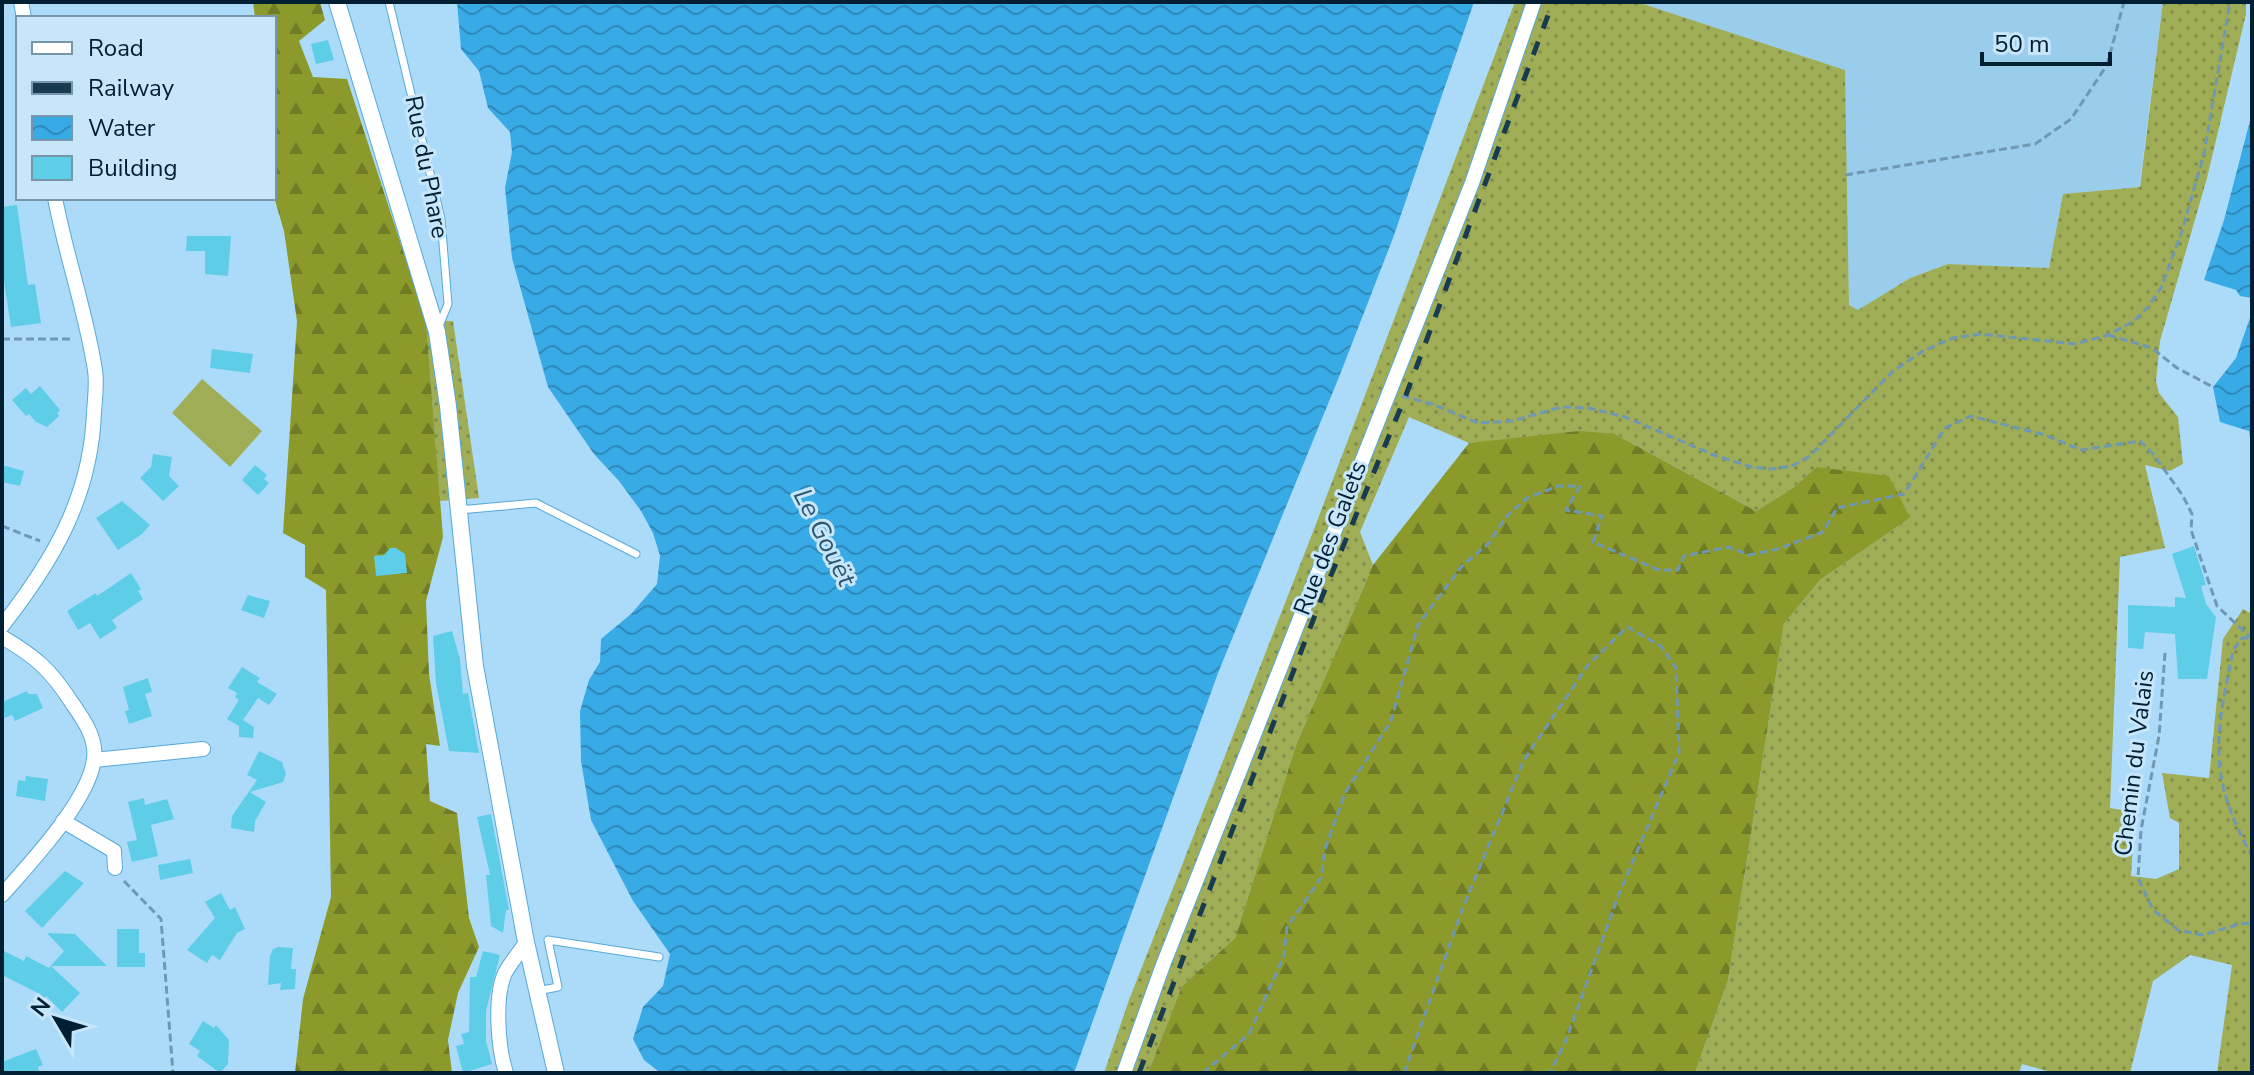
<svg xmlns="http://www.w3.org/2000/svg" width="2254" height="1075" viewBox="0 0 2254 1075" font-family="'Nunito Sans',sans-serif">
	<defs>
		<pattern id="grass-dots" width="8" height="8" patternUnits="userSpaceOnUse" patternTransform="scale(2)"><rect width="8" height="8" fill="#a0ad57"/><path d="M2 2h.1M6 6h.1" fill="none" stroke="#808c49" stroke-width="1.8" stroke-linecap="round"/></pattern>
		<pattern id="forest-firs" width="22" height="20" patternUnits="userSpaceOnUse" patternTransform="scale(2)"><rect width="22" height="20" fill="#8c9a2c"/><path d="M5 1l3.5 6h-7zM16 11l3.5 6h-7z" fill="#707d26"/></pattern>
		<pattern id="water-waves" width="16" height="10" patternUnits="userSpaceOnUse" patternTransform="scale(2)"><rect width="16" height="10" fill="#38aae6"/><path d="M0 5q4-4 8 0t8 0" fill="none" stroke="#2d8abb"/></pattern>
	</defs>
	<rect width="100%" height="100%" fill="#acdbf9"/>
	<path fill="#9acdec" d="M1637,2H2163L2139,187L2063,194L2049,268L1948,264L1910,278L1858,311L1849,306L1845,70Z"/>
	<path fill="url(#grass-dots)" d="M1515,2H1637L1845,70L1849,305L1858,310L1910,278L1948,264L2049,268L2063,194L2140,187L2163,2H2246V14L2207,178L2160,341L2156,381L2159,393L2178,417L2183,464L2170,471L2145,465L2165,548L2120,557L2110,808L2135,812L2131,876L2156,879L2179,869V823L2170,818L2162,773L2209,778L2223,639L2243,609L2252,614V1073H2217L2232,965L2190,955L2153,981L2130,1073H2054L2022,1064L2019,1073H1695L1728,980L1784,624L1820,580L1910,518L1816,467L1793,488L1756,511L1615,434L1469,443L1409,417L1360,532L1373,565L1296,745L1235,938L1182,986L1148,1073H1104L1129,1000L1311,537Z
		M426,321H453L479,498L440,501Z"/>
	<path fill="url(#forest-firs)" d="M253,2H320L325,20L299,41L313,77L347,79L426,321L443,537L426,601L429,674L440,746L426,744L430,801L457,813L469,918L479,947L458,993L448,1040L452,1073H295L303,999L331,897L326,590L305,577V545L283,533L297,321L284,231L274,197V18H255Z
		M1579,431L1615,434L1756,511L1793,488L1816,467L1889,476L1910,518L1820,580L1784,624L1728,980L1695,1073H1148L1182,986L1235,938L1296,745L1373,565L1469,443Z"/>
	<path fill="#a0ad57" d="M202,379L262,431L230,467L172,413Z"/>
	<path fill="url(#water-waves)" d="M457,2H1474L1393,238L1339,377L1218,673L1074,1073H661L644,1060L633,1039L643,1007L663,986L670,954L633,901L591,820L581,761L580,711L589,680L600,662L601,639L631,614L657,584L660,556L653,533L641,511L619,481L594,454L548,387L512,258L505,188L512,152L510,132L488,108L479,71L461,49Z
		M2252,113V298L2240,296L2236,290L2204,280L2224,220Z
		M2252,312V453L2249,431L2220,422L2213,387L2236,358Z"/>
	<path fill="#5ecde8" d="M328,40L334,60L316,64L311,44Z
		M17,205L28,285L35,284L41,323L11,327L2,269V207Z
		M187,236H231L228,276L205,274V251H186Z
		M212,349L253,354L250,373L210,368Z
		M40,386L60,410L57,413L59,416L47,427L36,422L29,414L26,416L12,400L26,388L31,394Z
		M153,454L172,457L169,476L179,486L163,501L140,478L151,467Z
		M2,465L24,471L20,486L2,482Z
		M255,465L267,475L264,479L269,483L258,495L242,480Z
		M122,501L150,525L142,534L118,550L96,518Z
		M2194,546L2206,585L2201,586L2206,604L2216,617L2207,679H2178L2175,634L2145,632L2143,649L2128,648V605L2175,607V597L2186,598L2172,554Z
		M390,548H396L405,554L407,573L376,576L374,556L384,555Z
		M131,573L141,589L138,591L143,599L112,620L117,628L100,639L90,623L78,630L67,611L96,593L97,596Z
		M248,595L270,601L264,618L241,610Z
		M452,631L460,659L463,694L468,693L479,753L449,751L436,683L433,636Z
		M242,667L260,678L257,682L277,694L269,705L258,698L243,720L254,727L253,738L239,737V726L227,719L239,700L235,697L237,693L228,688Z
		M148,678L152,692L145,694L152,716L129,724L125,711L129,710L123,687Z
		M27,691L28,694H37L43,708L15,721L12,715L2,719V702Z
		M259,751L282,762L286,774L283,782L250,792L266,802L255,821L254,832L231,828L232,816L257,780L247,775Z
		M26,776L48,779L45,801L16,796L18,780L25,781Z
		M144,798L145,805L167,799L174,819L151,825L158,856L132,862L127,842L137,840L128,802Z
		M491,814L509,910H506L503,933L491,926L486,875H490L477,817Z
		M190,859L193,873L160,880L158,865Z
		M65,871L84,883L42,928L25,911Z
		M221,893L230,910L235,907L245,929L237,933L220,960L212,955L207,963L187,950L215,918L205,902Z
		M117,929H139V953H145V967H117Z
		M47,933L75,934L107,966H51L80,993L62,1012L46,996L44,999L36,992L2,975V950L24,961L26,956L49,968L64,951Z
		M278,947L293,948L291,969H296L295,989L280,990L281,983L268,985L270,956L273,949Z
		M483,951L500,955L486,1011V1041L492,1064L463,1073L456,1046L464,1044L461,1034L469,1032L470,977H476Z
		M203,1021L214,1028L216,1025L229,1040L228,1064L220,1073L197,1056L200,1051L189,1044Z
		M36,1049L43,1065L38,1067L40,1073H2V1062Z"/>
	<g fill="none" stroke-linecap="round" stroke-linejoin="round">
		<g stroke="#56a9d9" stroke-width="9">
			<path id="service" d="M389,2L441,219L448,304L439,326
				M459,510L536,503L636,554
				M537,991L558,987L548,940L659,957"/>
		</g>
		<g stroke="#56a9d9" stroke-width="16">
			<path id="minor" d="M21,2L24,18
				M2,626C53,561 91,497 94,412C95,399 97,383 95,370C86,312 66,256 55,198
				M2,637C36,657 50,669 72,703C83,719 97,738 94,759C89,801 30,863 2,895
				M94,760L203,749
				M63,821L114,851L115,868
				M506,1073C498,1048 494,997 505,973C511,962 520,952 526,942
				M1124,1073L1163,965L1472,183L1534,2"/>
		</g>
		<g stroke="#56a9d9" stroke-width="18">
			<path id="tertiary" d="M337,2L437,332L448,406L475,666L526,942L556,1073"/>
		</g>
		<path stroke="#6f98b2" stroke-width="3" stroke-dasharray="8 4" stroke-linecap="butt" d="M1845,175L2035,144L2071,119L2107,65L2124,2
			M2108,335L2152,348L2177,368L2213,387
			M2,339H74
			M1402,396L1432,404L1478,423L1512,421L1562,407L1589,408L1625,417L1714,455L1752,467L1772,469L1792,466L1810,456L1892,372L1923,351L1953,338L1981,334L2075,344L2108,335L2134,321L2148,307L2161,288L2182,231L2204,154L2230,2
			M1580,486L1566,510L1602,516L1593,542L1659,570H1678L1684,556L1729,547L1749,555L1778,549L1823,532L1837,508L1904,494L1945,428L1971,416L2045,435L2081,450L2140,441L2154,455L2183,496L2192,514L2191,530L2217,606L2251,638
			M2,526L40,541
			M2248,638H2242L2233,650C2227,684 2217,721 2219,756C2220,791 2235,826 2252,856
			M2165,653L2159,736L2141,830L2138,878L2153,910L2178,930L2203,935L2239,924L2252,923
			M124,881L161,919L173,1073
			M1203,1073L1249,1034L1284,956L1287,927L1321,878L1325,849L1345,793L1391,721L1418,625L1462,566L1489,543L1505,518L1527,498L1558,486H1580
			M1404,1073L1462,910L1524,760L1588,665L1627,627L1661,646L1676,668L1679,753L1619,894L1566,1040L1550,1073"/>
		<use href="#service" stroke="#fff" stroke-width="7"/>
		<use href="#minor" stroke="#fff" stroke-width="14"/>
		<use href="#tertiary" stroke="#fff" stroke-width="16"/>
		<path stroke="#193b4f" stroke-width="5" stroke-dasharray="14 14" stroke-linecap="butt" d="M1139,1073L1322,597L1406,395L1553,2"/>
	</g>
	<g text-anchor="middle" stroke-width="6" stroke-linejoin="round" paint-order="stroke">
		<g font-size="24" fill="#001f32" stroke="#c7e6fa">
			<text transform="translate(427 167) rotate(79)" y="8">Rue du Phare</text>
			<text transform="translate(1330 538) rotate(-69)" y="8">Rue des Galets</text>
			<text transform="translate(2134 763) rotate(-83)" y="8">Chemin du Valais</text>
		</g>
		<g font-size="26" font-style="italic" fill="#2b5771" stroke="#c7e6fa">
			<text transform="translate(825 537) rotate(63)" y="9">Le Gouët</text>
		</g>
	</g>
	<rect width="2254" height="1075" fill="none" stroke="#001f32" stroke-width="8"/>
	<rect x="16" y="16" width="260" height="184" fill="#c7e6fa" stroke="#7796aa" stroke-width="2"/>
	<rect x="32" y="42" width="40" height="12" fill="#ffffff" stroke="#7796aa" stroke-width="2"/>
	<text x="88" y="56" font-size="24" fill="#001f32">Road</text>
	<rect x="32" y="82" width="40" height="12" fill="#193b4f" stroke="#7796aa" stroke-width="2"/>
	<text x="88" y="96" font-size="24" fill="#001f32">Railway</text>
	<rect x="32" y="116" width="40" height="24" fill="url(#water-waves)" stroke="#7796aa" stroke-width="2"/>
	<text x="88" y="136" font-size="24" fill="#001f32">Water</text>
	<rect x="32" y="156" width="40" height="24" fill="#5ecde8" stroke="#7796aa" stroke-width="2"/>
	<text x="88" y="176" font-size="24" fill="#001f32">Building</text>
	<g transform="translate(56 1019) rotate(308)" stroke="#c7e6fa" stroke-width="6" paint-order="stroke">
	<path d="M0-6L14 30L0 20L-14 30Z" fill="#001f32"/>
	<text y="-12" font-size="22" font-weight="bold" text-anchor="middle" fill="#001f32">N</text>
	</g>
	<path d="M1982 52v12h128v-12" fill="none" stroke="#001f32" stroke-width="4"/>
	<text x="1994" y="52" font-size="24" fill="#001f32" stroke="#c7e6fa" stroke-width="6" paint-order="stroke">50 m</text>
</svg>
